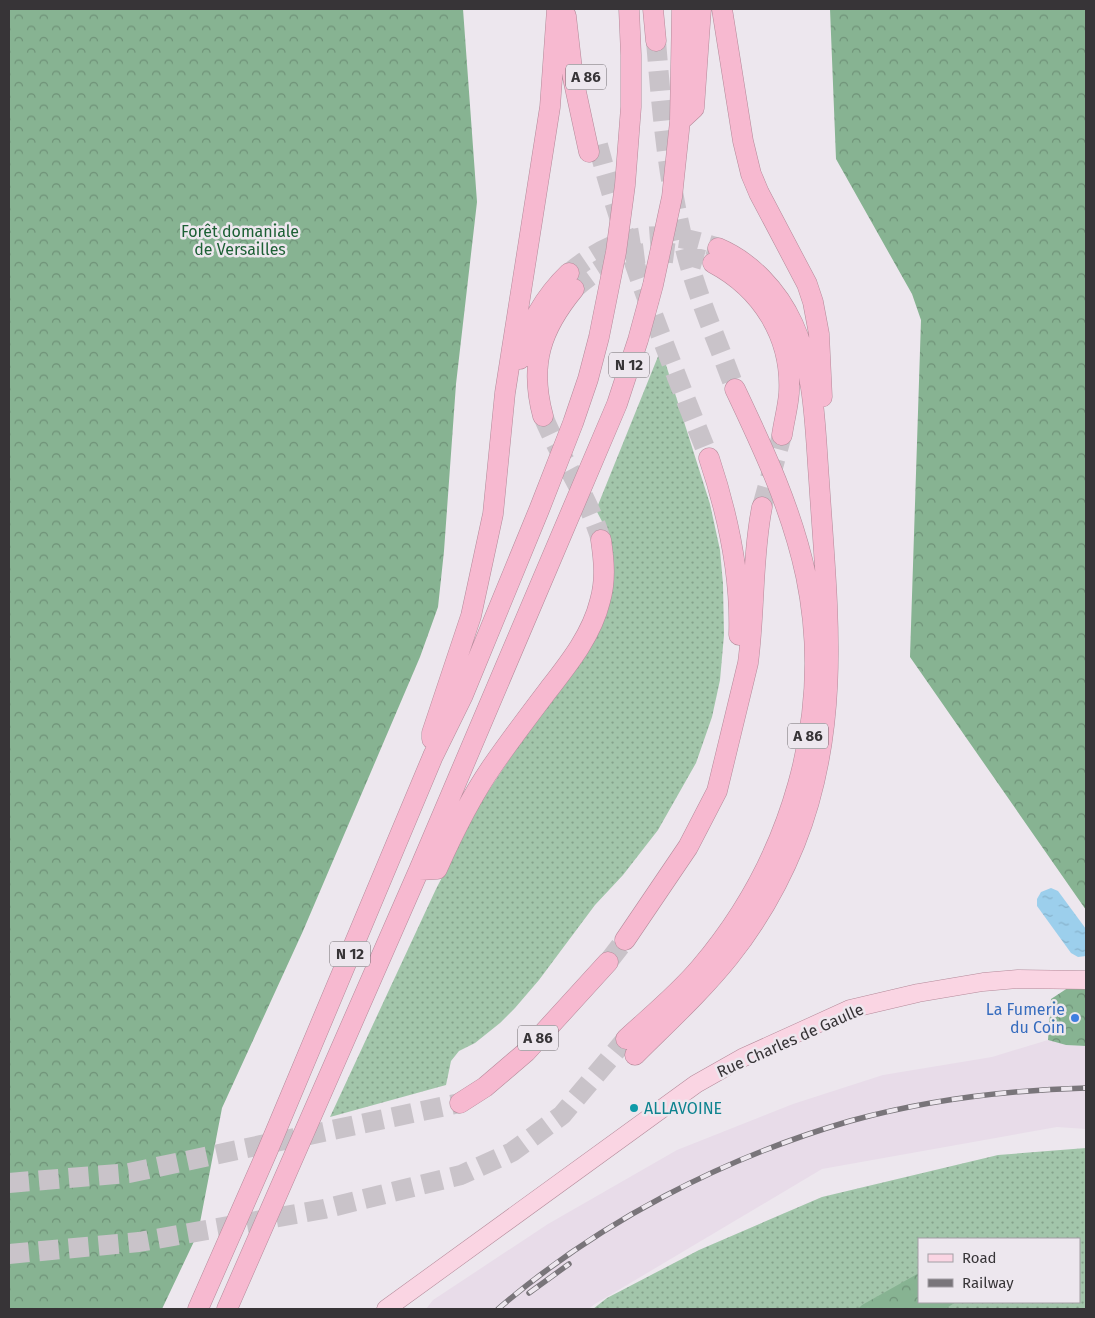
<svg xmlns="http://www.w3.org/2000/svg" width="1095" height="1318" viewBox="0 0 1095 1318" font-family="'Fira Sans',sans-serif">
	<defs>
		<pattern id="grass-dots" width="8" height="8" patternUnits="userSpaceOnUse" patternTransform="scale(1.25)"><rect width="8" height="8" fill="#a2c5aa"/><path d="M2 2h.1M6 6h.1" fill="none" stroke="#85a18b" stroke-width="1.8" stroke-linecap="round"/></pattern>
		<pattern id="forest-crowns" width="20" height="18" patternUnits="userSpaceOnUse" patternTransform="scale(1.25)"><rect width="20" height="18" fill="#87b392"/><path d="M2 6a3 3 0 1 1 6 0M12 15a3 3 0 1 1 6 0" fill="none" stroke="#6f9278"/></pattern>
		<pattern id="water-ripples" width="26" height="14" patternUnits="userSpaceOnUse" patternTransform="scale(1.25)"><rect width="26" height="14" fill="#9ccfec"/><path d="M2 4q2-2 4 0t4 0M15 11q2-2 4 0t4 0" fill="none" stroke="#87b2cb"/></pattern>
	</defs>
	<rect width="100%" height="100%" fill="#ede7ee"/>
	<path fill="#e8dce9" d="M1048,1040L1066,1045L1086,1046V1129L1057,1127L822,1169L595,1304L588,1309H426L433,1300L548,1224L677,1150L793,1104L883,1075L992,1057Z"/>
	<path fill="url(#grass-dots)" fill-rule="evenodd" d="M661,349L710,504L720,550L723,584L724,635L720,680L712,717L696,763L658,830L623,875L595,905L539,980L515,1008L500,1023L475,1043L459,1051L451,1061L446,1085L330,1117L436,889L481,802L519,745L583,660L598,631L611,552L606,529L596,510Z
		M1086,1148V1309H593L607,1298L699,1250L822,1197L998,1155ZM919,1239H1079V1302H919Z"/>
	<path fill="url(#forest-crowns)" d="M9,9H463L477,202L456,384L444,551L438,607L420,657L303,931L222,1108L198,1233L162,1309H9Z
		M830,9H1086V910L910,657L921,320L912,294L836,159Z
		M1086,976V1046L1066,1045L1048,1040L1051,999Z
		M919,1273V1302H956L945,1309H858L862,1305Z"/>
	<path fill="url(#water-ripples)" d="M1051,888L1058,891L1086,929V956L1078,957L1071,953L1037,906V899L1041,892Z"/>
	<g fill="none" stroke-linecap="round" stroke-linejoin="round">
		<path stroke="#c9c3c9" stroke-width="20" stroke-dasharray="20 10" stroke-linecap="butt" d="M656,41C662,114 668,185 687,256C699,301 719,345 735,389
			M598,145C626,252 668,355 709,458
			M569,273C618,233 659,227 718,248
			M574,289C619,249 657,244 713,263
			M543,416C560,458 588,496 601,540
			M762,507L782,435
			M608,962L625,940
			M9,1183L129,1173L460,1103
			M9,1254L139,1242L324,1209L461,1175L512,1152L562,1115L626,1039"/>
		<g stroke="#b48a9a" stroke-width="19">
			<path id="major" d="M386,1309L696,1084L742,1058L850,1009L918,993L983,982L1018,979L1086,980"/>
		</g>
		<g stroke="#b48a9a" stroke-width="21">
			<path id="highway" d="M653,9L656,41
				M722,9L743,141L751,174L759,193L807,284L813,302L819,334L822,397
				M566,16L573,78L589,152
				M680,121L694,108L701,9
				M713,263C762,289 792,337 789,393C788,407 784,421 782,435
				M520,359C528,326 545,296 569,273
				M543,416C529,364 541,329 574,289
				M709,458C728,515 741,574 739,635
				M432,739V733L471,616L493,514L505,393L550,107L557,9
				M419,870L437,869C453,833 470,798 493,765C511,739 530,714 549,689C570,662 592,634 600,601C606,580 604,561 601,540
				M625,940L688,847L717,791L748,663C755,611 752,558 762,507
				M626,1039C651,1016 678,994 700,968C791,861 835,716 806,576C792,510 764,450 735,389
				M635,1055C667,1023 701,992 729,957C756,923 779,883 795,843C843,723 827,605 819,480C815,428 815,372 793,324C778,291 751,262 718,248
				M460,1103L485,1087L526,1052L608,962
				M198,1309L267,1152L433,756L463,695L539,510L573,423L588,379L599,337L616,252L625,185L631,107V55L629,9
				M227,1309L419,870L617,404L638,340L653,285L672,197L680,121L682,9"/>
		</g>
		<use href="#major" stroke="#fad5e3" stroke-width="18"/>
		<use href="#highway" stroke="#f7b9d0" stroke-width="20"/>
		<g stroke="#79757a" stroke-width="5.5">
			<path id="rail" d="M529,1293L569,1264
				M498,1309C599,1222 723,1158 850,1121C926,1100 1008,1090 1086,1088"/>
		</g>
		<use href="#rail" stroke="#ede7ee" stroke-width="4" stroke-dasharray="11" stroke-linecap="butt"/>
	</g>
	<circle fill="#3f7fe0" stroke="#ede7ee" stroke-width="2" cx="1075" cy="1018" r="5"/>
	<circle fill="#0f9aa8" stroke="#ede7ee" stroke-width="2" cx="634" cy="1108" r="5"/>
	<g text-anchor="middle" stroke-width="5" stroke-linejoin="round" paint-order="stroke">
		<g fill="#ede7ee" stroke="#6e6a6e" stroke-width="1">
			<rect x="566" y="64.5" width="40" height="25" rx="4"/>
			<rect x="609" y="352.5" width="40" height="25" rx="4"/>
			<rect x="788" y="723.5" width="40" height="25" rx="4"/>
			<rect x="330" y="941.5" width="40" height="25" rx="4"/>
			<rect x="518" y="1025.5" width="40" height="25" rx="4"/>
		</g>
		<g font-size="15" font-weight="bold" fill="#373437">
			<text x="586" y="82">A 86</text>
			<text x="629" y="370">N 12</text>
			<text x="808" y="741">A 86</text>
			<text x="350" y="959">N 12</text>
			<text x="538" y="1043">A 86</text>
		</g>
		<g font-size="16" fill="#1d6035" stroke="#ede7ee">
			<text x="240" y="237">Forêt domaniale<tspan x="240" dy="18">de Versailles</tspan></text>
		</g>
		<g font-size="16" fill="#366cbe" stroke="#ede7ee" text-anchor="end">
			<text x="1065" y="1015">La Fumerie<tspan x="1065" dy="18">du Coin</tspan></text>
		</g>
		<g font-size="16" fill="#373437" stroke="#ede7ee">
			<text transform="translate(790 1040) rotate(-24)" y="6">Rue Charles de Gaulle</text>
		</g>
		<g font-size="16" fill="#0d838f" stroke="#ede7ee" text-anchor="start">
			<text x="644" y="1114">ALLAVOINE</text>
		</g>
	</g>
	<rect width="1095" height="1318" fill="none" stroke="#373437" stroke-width="20"/>
	<rect x="918" y="1238" width="162" height="65" fill="#ede7ee" stroke="#a49fa5"/>
	<rect x="928" y="1254" width="25" height="8" fill="#fad5e3" stroke="#a49fa5"/>
	<text x="962" y="1263" font-size="15" fill="#373437">Road</text>
	<rect x="928" y="1279" width="25" height="8" fill="#79757a" stroke="#a49fa5"/>
	<text x="962" y="1288" font-size="15" fill="#373437">Railway</text>
</svg>
